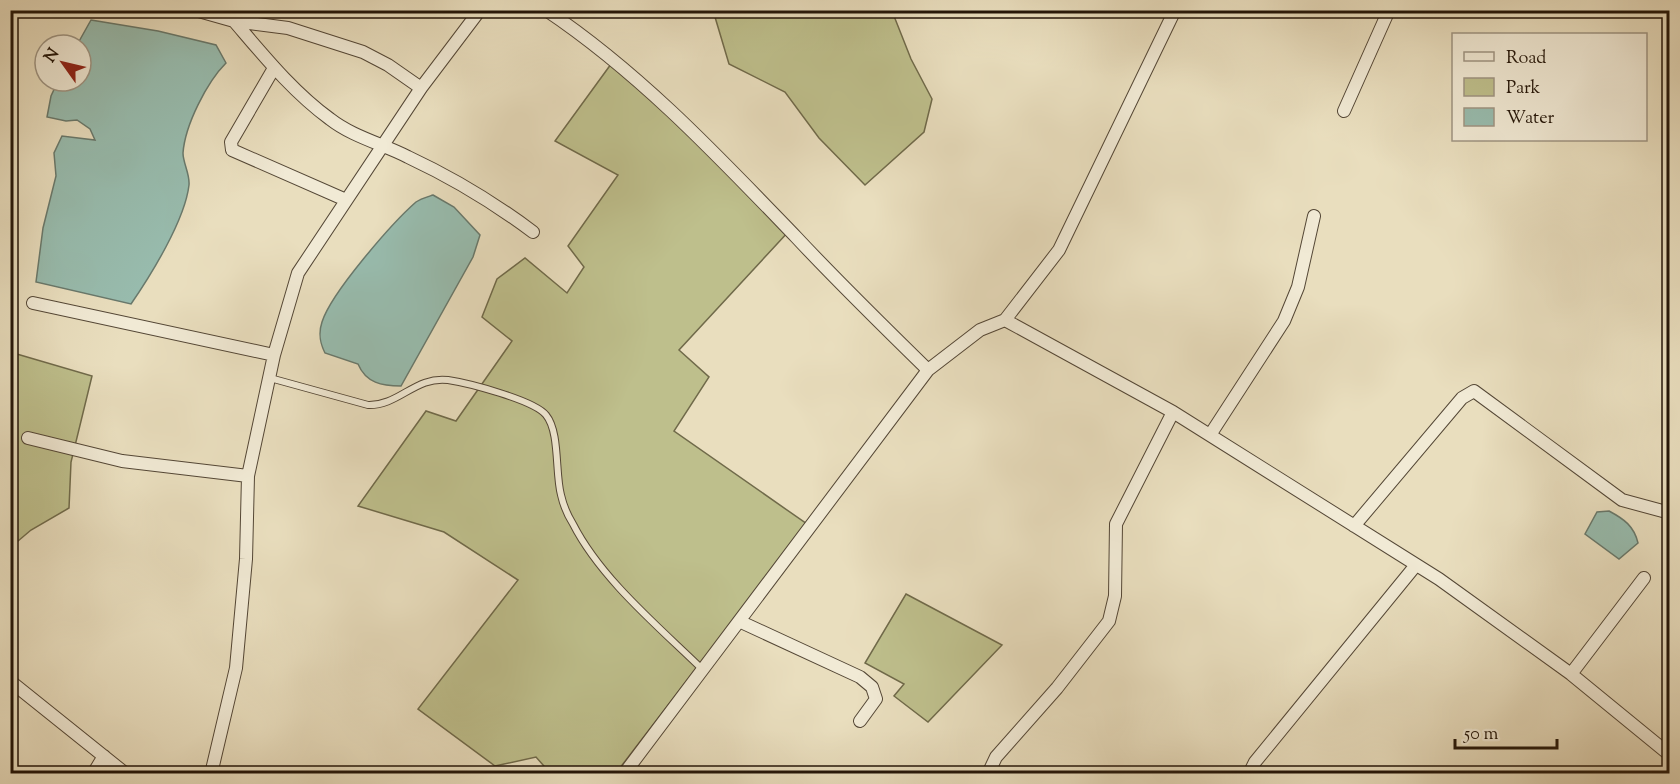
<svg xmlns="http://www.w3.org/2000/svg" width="1680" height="784" viewBox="0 0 1680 784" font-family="'Sorts Mill Goudy',serif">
	<rect width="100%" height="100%" fill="#e9debe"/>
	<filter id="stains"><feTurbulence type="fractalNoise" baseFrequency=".00333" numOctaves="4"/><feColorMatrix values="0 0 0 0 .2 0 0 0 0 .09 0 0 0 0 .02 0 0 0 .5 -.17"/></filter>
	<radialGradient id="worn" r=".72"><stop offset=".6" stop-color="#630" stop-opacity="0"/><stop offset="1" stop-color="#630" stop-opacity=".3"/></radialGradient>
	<path fill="#bebf8c" stroke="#706a4a" stroke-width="1.5" d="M725,11H892L911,59L932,99L924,132L865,185L819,138L785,92L729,64L715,17Z
		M614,60L789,231L679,350L709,377L674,431L807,524L616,773L551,774L536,757L495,766L418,709L518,580L444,532L358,506L426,411L456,421L512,341L482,317L497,279L525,258L567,293L584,267L568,246L618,175L555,141Z
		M10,352L92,376L71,462L69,508L31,530L11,547Z
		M906,594L1002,645L928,722L894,696L904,684L865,663Z"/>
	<path fill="#98bcae" stroke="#69796c" stroke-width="1.5" d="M91,20L158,31L216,45L226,63C207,82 185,125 183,153C183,163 190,174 189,185C185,220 151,275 131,304L36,282L43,228L56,176L54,153L62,136L95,140L90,129L77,120L66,121L47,117L51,96L58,81H81V45H77Z
		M433,195L454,207L480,235L473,257L401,386C382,386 366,383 358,364L325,353C320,343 318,334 322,322C331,293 392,223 416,202C420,199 427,197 433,195Z
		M1609,511C1624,519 1634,526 1638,543L1619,559L1585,534L1597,512Z"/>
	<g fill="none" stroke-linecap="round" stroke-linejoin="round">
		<g stroke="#544736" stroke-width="8">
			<path id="service" d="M270,378L368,405C399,406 415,376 448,380C468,383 534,400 546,415C560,432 555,473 561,495C563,504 568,516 573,524C601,579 659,627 703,670"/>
		</g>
		<g stroke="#544736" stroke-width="14">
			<path id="minor" d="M195,10L234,21L288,28L363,52L388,65L421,88
				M546,10C640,73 718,156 796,237C839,283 883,326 928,370
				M234,21C264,56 293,92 330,119C353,137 383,144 408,157C453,178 493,202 533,232
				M274,68L231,142L232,150L346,200
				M1344,111L1389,10
				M33,303L274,355
				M1005,320L1173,412L1439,579L1571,674L1670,755
				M1210,435L1284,321L1298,287L1314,216
				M28,438L122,461L248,476
				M1354,526L1462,398L1474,391L1622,500L1670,513
				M741,622L860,677L872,687L876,699L860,721
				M1571,674L1644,578
				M10,681L126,774
				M93,774L104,756
				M211,774L236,668L246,559L248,476L274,355L298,273L421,88L480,10
				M624,774L928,370L980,330L1005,320L1059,250L1175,10
				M988,774L996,757L1057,688L1109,621L1115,596L1116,524L1173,412
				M1249,774L1255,762L1416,565"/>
		</g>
		<use href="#service" stroke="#f1ead5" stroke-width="6"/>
		<use href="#minor" stroke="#f1ead5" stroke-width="12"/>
	</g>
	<rect width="1680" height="784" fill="none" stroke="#e9debe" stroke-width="36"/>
	<rect x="12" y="12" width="1656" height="760" fill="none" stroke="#231508" stroke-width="3"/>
	<rect x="18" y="18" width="1644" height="748" fill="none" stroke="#231508" stroke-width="1.5"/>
	<rect x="1452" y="33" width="195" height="108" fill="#f1ead5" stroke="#9f9583" stroke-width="1.5"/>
	<rect x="1464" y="52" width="30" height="9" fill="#f1ead5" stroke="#9f9583" stroke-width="1.5"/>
	<text x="1506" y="63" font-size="18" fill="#231508">Road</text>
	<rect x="1464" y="78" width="30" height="18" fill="#bebf8c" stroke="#9f9583" stroke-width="1.5"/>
	<text x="1506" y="93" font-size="18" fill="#231508">Park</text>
	<rect x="1464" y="108" width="30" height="18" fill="#98bcae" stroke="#9f9583" stroke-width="1.5"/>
	<text x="1506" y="123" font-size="18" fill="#231508">Water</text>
	<g transform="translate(63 63) rotate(304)"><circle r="28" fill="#f1ead5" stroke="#9f9583" stroke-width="1.5"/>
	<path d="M0-4.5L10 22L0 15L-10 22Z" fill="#8f2418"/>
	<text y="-9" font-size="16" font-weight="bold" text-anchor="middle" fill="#231508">N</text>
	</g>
	<path d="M1455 739v9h102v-9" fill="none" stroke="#231508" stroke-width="3"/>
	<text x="1464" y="739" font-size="18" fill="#231508" stroke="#f1ead5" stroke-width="4.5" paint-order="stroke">50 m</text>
	<rect width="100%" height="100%" filter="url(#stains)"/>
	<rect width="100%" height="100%" fill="url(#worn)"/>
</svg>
